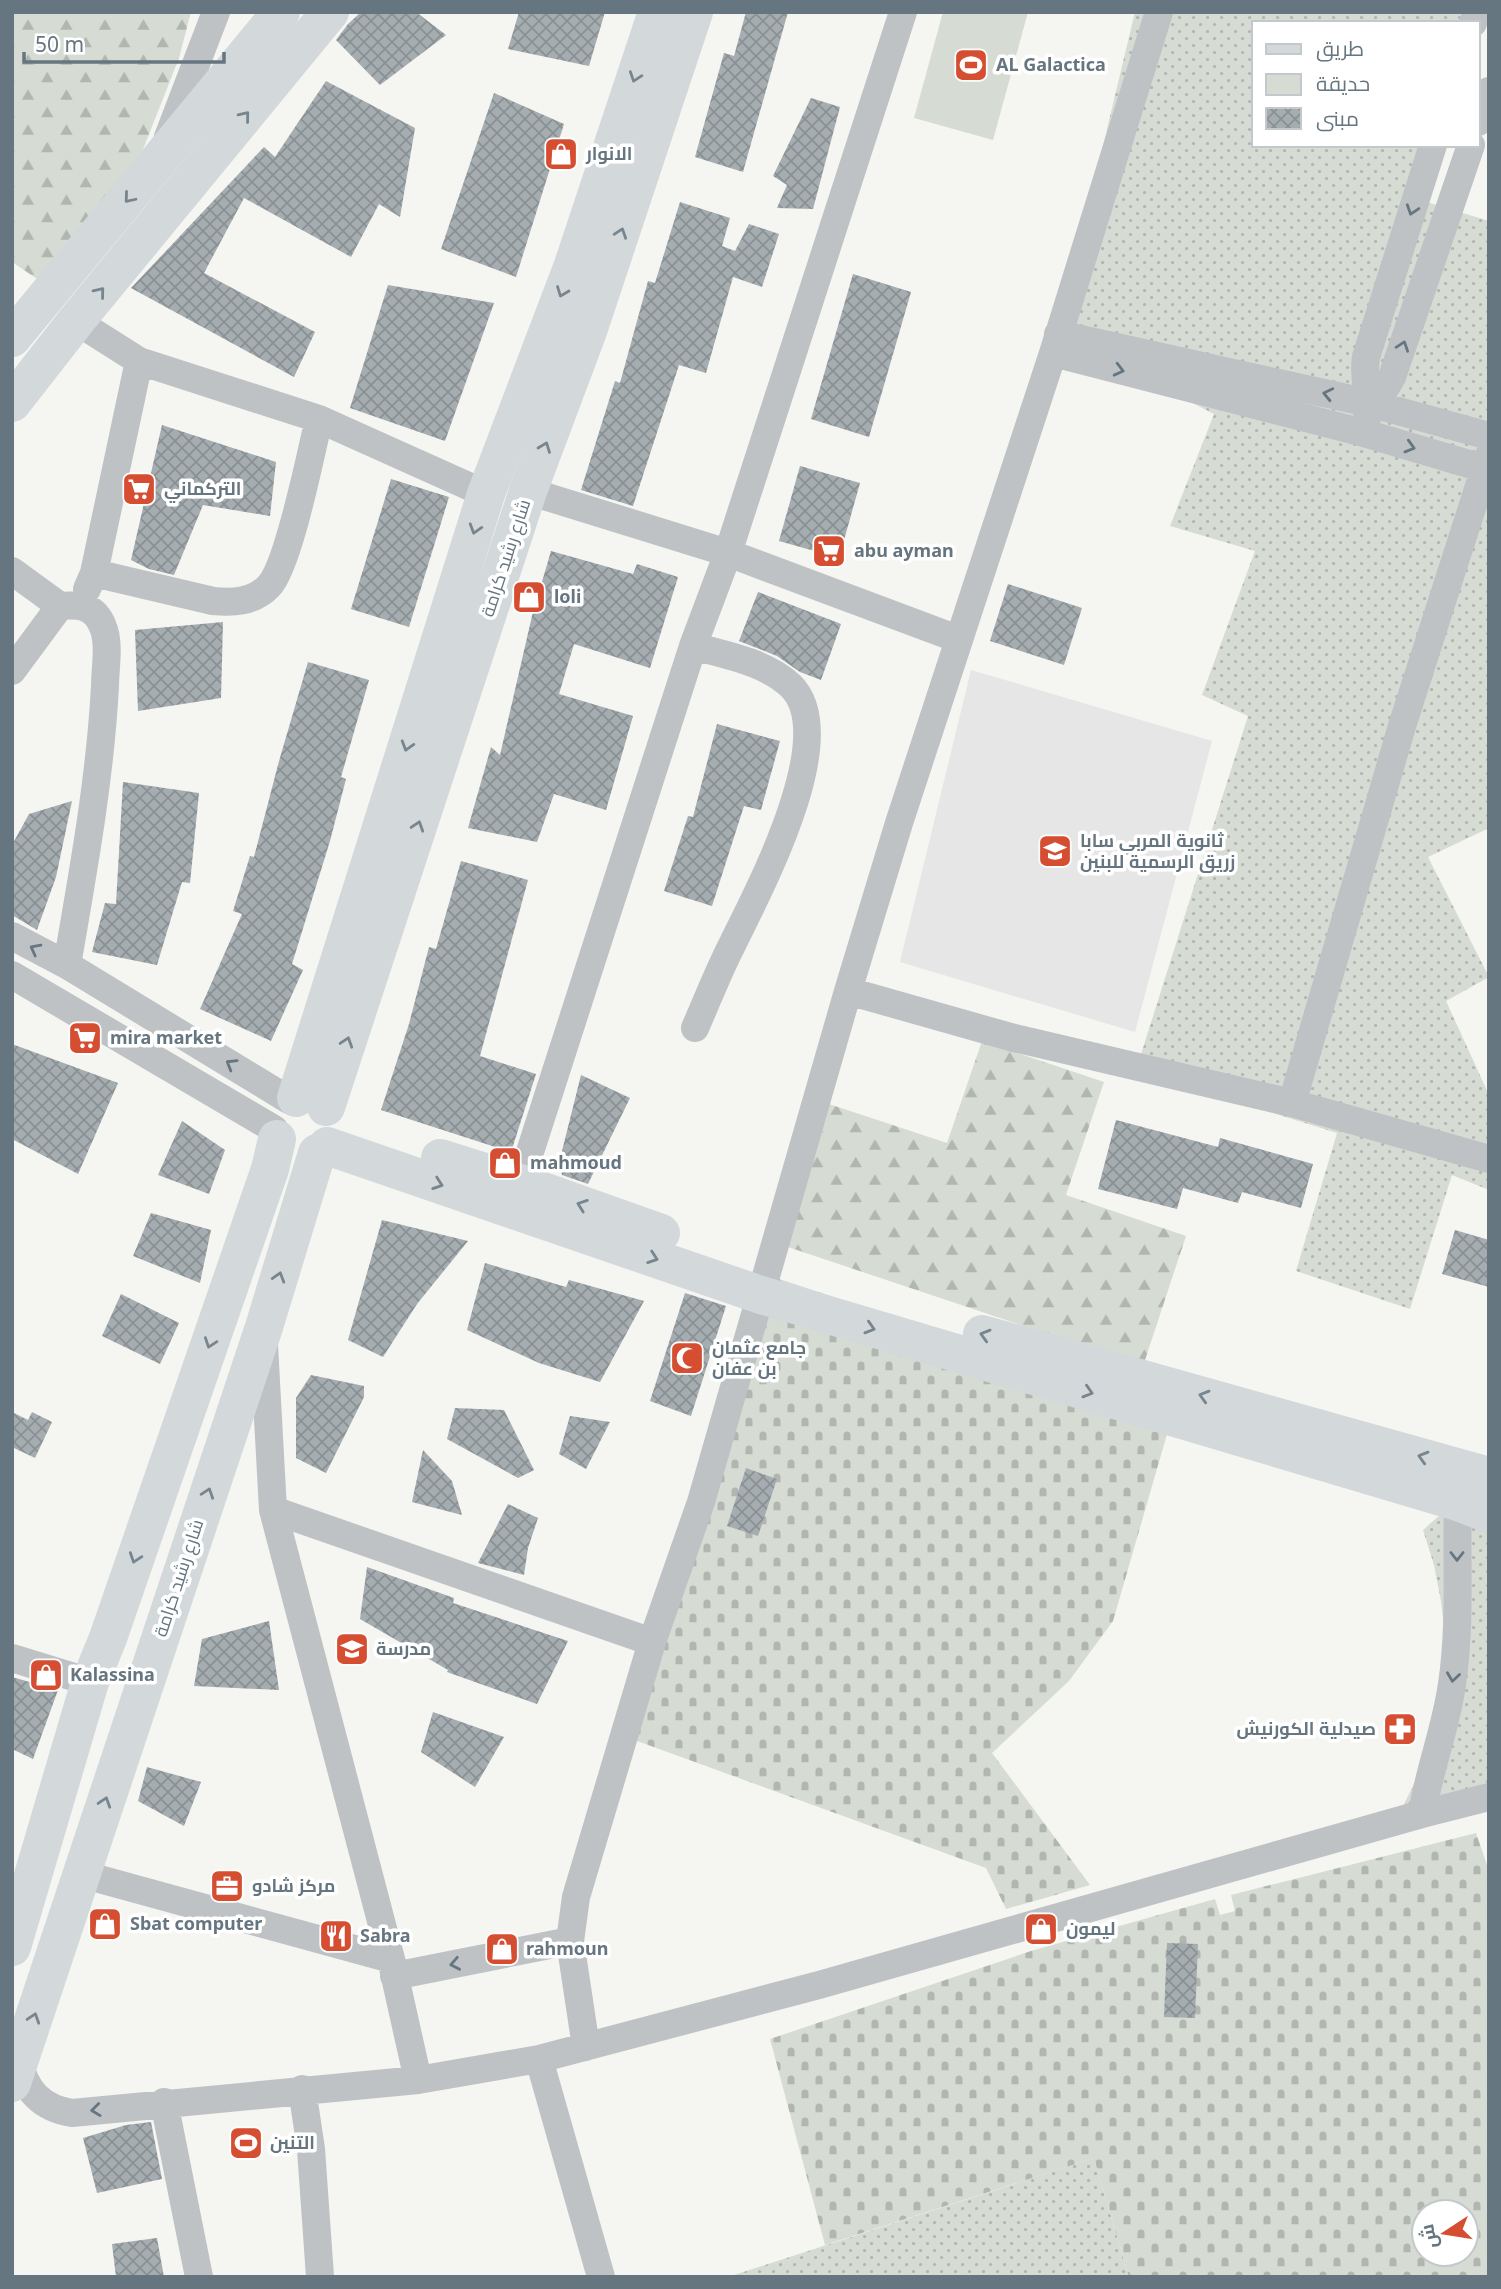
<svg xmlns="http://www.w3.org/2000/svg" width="1501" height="2289" viewBox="0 0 1501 2289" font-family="'Noto Sans',Cairo,sans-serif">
	<defs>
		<pattern id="grass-dots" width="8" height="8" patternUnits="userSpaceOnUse" patternTransform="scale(1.75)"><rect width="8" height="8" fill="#d6dbd3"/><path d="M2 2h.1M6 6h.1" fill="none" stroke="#b1b6b0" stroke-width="1.8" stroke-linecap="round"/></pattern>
		<pattern id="forest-firs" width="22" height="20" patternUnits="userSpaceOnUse" patternTransform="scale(1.75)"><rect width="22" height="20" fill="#d6dbd3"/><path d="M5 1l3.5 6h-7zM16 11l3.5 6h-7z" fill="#b1b6b0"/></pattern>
		<pattern id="cemetery-stones" width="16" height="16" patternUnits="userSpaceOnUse" patternTransform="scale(1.75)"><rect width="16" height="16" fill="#d6dbd3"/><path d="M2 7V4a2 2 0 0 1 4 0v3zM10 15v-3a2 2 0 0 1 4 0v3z" fill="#b1b6b0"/></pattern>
		<pattern id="building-cross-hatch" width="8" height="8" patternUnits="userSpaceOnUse" patternTransform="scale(1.75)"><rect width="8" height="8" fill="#a5adb1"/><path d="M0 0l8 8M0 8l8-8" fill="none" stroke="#8a9195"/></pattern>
	</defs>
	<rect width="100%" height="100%" fill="#f5f5f1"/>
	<path fill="#e5e6e5" d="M971,670L1212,741L1135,1032L900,962Z"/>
	<path fill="url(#grass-dots)" d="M1135,12H1478L1475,23H1254V145H1437L1420,200L1489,221V828L1428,857L1489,977L1446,1001L1489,1095V1190L1452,1175L1410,1309L1296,1271L1337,1133L1136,1070L1248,716L1202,695L1255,551L1170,526L1214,414L1058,334Z
		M1489,1459V1788L1402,1808L1418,1776L1430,1743L1445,1637L1441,1601L1434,1565L1423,1530L1484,1476Z
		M1094,2158L1129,2277H728Z"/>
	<path fill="url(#forest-firs)" d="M12,12H191L179,58L140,157L61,295L12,262Z
		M982,1041L1104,1082L1066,1195L1186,1236L1143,1366L782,1245L829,1104L947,1143Z"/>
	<path fill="url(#cemetery-stones)" fill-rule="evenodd" d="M761,1273L1174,1410L1113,1621L1069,1681L992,1753L1090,1885L1006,1909L986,1868L618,1734Z
		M1476,1833L1489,1871V2277H1129L1094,2158L825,2245L770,2039L1031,1951L1215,1899L1220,1915L1235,1911L1231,1895ZM1424,2212H1466V2254H1424Z"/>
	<path fill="#d6dbd3" d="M943,12H1028L993,140L914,118Z"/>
	<path fill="url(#building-cross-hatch)" d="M361,12H416L446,35L380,85L336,40L348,24Z
		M519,12H605L589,66L508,49Z
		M746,12H788L743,172L695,157L724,53L734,56Z
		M326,81L415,128L400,217L379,204L351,257L244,198L204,273L315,332L294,377L131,288L264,147L275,157Z
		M494,93L564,124L516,277L441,249Z
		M811,98L840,107L813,209L777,208L787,185L773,176Z
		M680,202L730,218L722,246L735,251L749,224L779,234L762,287L733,277L706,373L679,365L633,506L581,490L615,381L620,383L648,281L655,283Z
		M853,274L911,292L869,437L811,419Z
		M388,285L494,303L445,441L350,408Z
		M162,425L276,462L270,516L203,505L174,575L149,569L131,560Z
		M800,466L860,483L839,558L779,541Z
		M391,479L449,497L409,627L351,609Z
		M551,551L633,574L637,564L678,577L650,668L574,644L559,694L633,716L606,810L554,794L537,842L468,828L491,747L500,755L532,616Z
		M1008,584L1082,608L1064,665L990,641Z
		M758,592L841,624L821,680L800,672L777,656L739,641Z
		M223,622L221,698L138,711L135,630Z
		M308,662L369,680L341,777L346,779L330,841L292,964L303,970L271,1041L200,1009L242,914L233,911L250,856L254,857L279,761Z
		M717,724L780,741L761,810L744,806L712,906L664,891L688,816L693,817Z
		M123,782L199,793L190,883L182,882L157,965L92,952L105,903L116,904Z
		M72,801L56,877L37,930L12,915V845L29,814Z
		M461,861L528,880L480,1056L536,1074L511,1152L381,1110L409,1024L429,947L436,949Z
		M12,1044L118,1083L78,1174L12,1139Z
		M581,1075L630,1098L588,1184L562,1175L559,1163Z
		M1116,1120L1218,1147L1220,1138L1313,1164L1301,1208L1242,1192L1238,1203L1183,1188L1177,1209L1098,1189Z
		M182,1121L225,1150L209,1194L158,1175Z
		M151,1213L211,1230L200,1283L133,1256Z
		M382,1220L468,1241L417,1304L383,1357L348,1340Z
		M1455,1230L1489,1240V1287L1442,1274Z
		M485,1263L566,1287L569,1280L644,1301L600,1382L539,1363L467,1330Z
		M685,1293L726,1306L691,1416L650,1401Z
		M121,1294L179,1323L160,1364L102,1336Z
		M311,1375L364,1386V1397L326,1473L296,1458V1398Z
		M455,1408L504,1410L534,1470L518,1478L447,1439Z
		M12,1412L28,1420L32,1412L52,1422L35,1458L12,1447Z
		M570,1416L610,1422L586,1469L559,1454Z
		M423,1450L452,1481L462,1515L412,1502Z
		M746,1468L777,1479L758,1536L727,1526Z
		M508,1504L538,1518L528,1548L524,1575L478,1563Z
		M367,1567L454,1598L453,1603L568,1641L537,1704L447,1672L448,1670L360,1619Z
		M269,1621L279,1690L194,1686L202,1639Z
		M12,1677L58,1690L33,1759L12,1749Z
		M433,1712L504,1737L475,1787L421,1752Z
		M147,1767L201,1782L184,1826L138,1801Z
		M1167,1943L1198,1944L1195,2018L1164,2017Z
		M151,2122L162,2179L97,2193L83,2138L126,2125Z
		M157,2238L164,2277H116L112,2244Z"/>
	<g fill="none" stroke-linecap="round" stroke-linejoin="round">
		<path stroke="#bec2c5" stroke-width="28" d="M1473,23L1477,12
			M1478,122L1489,91
			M168,137L216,12
			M76,321L139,361L319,419L486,494
			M1058,334L1369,403L1489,436
			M1053,353L1364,433L1489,470
			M1369,403L1383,392L1392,377L1471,145
			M1367,418C1371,397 1362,378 1366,357L1433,145
			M528,491L728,553L958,639
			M12,571L60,606
			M94,573L213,601C233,603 254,602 269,586C289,565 311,452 319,419
			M87,589L94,573L139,361
			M693,646C725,655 766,662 791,686C842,737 757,893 732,945C718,972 707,1001 695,1028
			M12,671L60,606C80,604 95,606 103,627C110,644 105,668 105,686C100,780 83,872 67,965
			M12,936L67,965L289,1100
			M12,975L274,1129
			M848,991L1014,1038L1292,1103L1489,1159
			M1292,1103L1402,726L1489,455
			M520,1183L693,646L728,553L903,12
			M264,1345L273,1510L391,1959L418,2080
			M273,1510L652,1642
			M12,1658L90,1682
			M1422,1814C1429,1770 1446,1728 1452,1684C1461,1624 1456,1563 1458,1502
			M81,1874L391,1959
			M394,1976L570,1941
			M586,2047L570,1941L576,1897L652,1642L701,1502L848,991L899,823L1053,353L1159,12
			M539,2059L601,2277
			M19,2061C25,2091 42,2108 72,2113L418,2080L539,2059L819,1985L1422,1814L1489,1797
			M302,2089L311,2149L320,2277
			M164,2102L199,2277"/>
		<path stroke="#d3d8db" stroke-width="38" d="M12,338L281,12
			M12,403L76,321L330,12
			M296,1098L486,494L573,265L657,12
			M326,1107L528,491L588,331L694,12
			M327,1146L761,1295L1458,1502L1489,1514
			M440,1158L520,1183L661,1233
			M982,1334L1489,1476
			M12,1947L90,1682L108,1638L270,1169L277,1139
			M12,2083L264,1327L317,1153"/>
	</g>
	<defs><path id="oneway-chevron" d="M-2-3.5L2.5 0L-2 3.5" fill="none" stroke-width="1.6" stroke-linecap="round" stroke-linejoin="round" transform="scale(1.75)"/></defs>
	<g stroke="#76858e">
		<use href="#oneway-chevron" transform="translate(635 77) rotate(109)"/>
		<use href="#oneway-chevron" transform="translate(245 116) rotate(-51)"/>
		<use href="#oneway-chevron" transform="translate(129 198) rotate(130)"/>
		<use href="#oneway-chevron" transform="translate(621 233) rotate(-71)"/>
		<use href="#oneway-chevron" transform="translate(100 292) rotate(-51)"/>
		<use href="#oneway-chevron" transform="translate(562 292) rotate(111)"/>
		<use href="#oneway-chevron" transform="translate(545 447) rotate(-69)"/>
		<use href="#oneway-chevron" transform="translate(475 529) rotate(107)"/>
		<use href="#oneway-chevron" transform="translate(407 746) rotate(107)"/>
		<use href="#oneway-chevron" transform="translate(418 826) rotate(-72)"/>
		<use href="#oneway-chevron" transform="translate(347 1042) rotate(-72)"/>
		<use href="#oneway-chevron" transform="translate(438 1184) rotate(19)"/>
		<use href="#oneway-chevron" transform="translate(582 1205) rotate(-160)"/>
		<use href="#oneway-chevron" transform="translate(653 1258) rotate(19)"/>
		<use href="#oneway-chevron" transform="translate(279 1277) rotate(-73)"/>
		<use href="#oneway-chevron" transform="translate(870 1328) rotate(17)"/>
		<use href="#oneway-chevron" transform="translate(985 1335) rotate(-164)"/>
		<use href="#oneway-chevron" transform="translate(210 1343) rotate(109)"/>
		<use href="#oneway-chevron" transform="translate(1088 1392) rotate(17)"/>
		<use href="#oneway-chevron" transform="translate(1204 1396) rotate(-164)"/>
		<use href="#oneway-chevron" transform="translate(1423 1457) rotate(-164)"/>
		<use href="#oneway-chevron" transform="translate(208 1493) rotate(-71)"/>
		<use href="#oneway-chevron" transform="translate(135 1558) rotate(109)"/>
		<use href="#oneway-chevron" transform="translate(105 1802) rotate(-72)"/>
		<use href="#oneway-chevron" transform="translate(34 2018) rotate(-72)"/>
	</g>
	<g stroke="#667680">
		<use href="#oneway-chevron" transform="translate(1412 210) rotate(108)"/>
		<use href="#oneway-chevron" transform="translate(1403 346) rotate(-71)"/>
		<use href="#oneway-chevron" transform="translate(1119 370) rotate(14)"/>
		<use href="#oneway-chevron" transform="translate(1328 394) rotate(-167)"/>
		<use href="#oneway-chevron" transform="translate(1410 447) rotate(16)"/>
		<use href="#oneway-chevron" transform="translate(35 949) rotate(-152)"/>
		<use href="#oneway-chevron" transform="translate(231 1064) rotate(-149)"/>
		<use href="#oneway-chevron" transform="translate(1457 1556) rotate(90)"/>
		<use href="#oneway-chevron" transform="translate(1453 1677) rotate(98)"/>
		<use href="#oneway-chevron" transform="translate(455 1964) rotate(169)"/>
		<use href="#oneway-chevron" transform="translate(96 2110) rotate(173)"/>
	</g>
	<defs>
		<g id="stadium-square" transform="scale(1.75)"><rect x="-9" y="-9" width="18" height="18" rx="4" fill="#d54e31" stroke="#fff"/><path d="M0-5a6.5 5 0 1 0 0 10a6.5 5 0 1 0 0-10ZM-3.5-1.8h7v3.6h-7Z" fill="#fff"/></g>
		<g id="shop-square" transform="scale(1.75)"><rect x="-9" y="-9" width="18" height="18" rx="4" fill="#d54e31" stroke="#fff"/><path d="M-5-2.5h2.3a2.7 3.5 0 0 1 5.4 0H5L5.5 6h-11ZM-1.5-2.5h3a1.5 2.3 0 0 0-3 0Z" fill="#fff"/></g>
		<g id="supermarket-square" transform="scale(1.75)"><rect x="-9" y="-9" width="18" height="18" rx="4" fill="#d54e31" stroke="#fff"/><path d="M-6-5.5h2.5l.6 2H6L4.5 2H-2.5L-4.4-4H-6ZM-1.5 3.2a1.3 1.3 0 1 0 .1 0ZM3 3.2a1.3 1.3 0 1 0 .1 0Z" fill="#fff"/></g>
		<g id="school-square" transform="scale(1.75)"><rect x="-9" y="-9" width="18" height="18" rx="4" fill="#d54e31" stroke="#fff"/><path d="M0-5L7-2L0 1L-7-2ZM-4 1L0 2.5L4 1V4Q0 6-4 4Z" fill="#fff"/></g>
		<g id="mosque-square" transform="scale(1.75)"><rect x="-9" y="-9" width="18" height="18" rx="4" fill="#d54e31" stroke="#fff"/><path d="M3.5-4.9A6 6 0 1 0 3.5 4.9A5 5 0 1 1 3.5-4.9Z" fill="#fff"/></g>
		<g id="pharmacy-square" transform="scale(1.75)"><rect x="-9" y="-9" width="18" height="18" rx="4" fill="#d54e31" stroke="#fff"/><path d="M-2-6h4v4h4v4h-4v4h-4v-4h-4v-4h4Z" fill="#fff"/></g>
		<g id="office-square" transform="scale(1.75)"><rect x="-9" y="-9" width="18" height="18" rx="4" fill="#d54e31" stroke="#fff"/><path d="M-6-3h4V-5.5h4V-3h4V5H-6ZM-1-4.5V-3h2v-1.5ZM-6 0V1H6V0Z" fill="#fff"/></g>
		<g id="restaurant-square" transform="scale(1.75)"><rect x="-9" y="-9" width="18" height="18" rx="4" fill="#d54e31" stroke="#fff"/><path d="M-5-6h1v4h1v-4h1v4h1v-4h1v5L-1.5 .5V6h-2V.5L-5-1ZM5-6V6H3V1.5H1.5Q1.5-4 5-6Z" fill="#fff"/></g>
	</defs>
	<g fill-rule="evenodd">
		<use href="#stadium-square" x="971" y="65"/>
		<use href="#shop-square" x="561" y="154"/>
		<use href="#supermarket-square" x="139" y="489"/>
		<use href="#supermarket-square" x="829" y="551"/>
		<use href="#shop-square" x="529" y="597"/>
		<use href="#school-square" x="1055" y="851"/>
		<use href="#supermarket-square" x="85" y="1038"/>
		<use href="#shop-square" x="505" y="1163"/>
		<use href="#mosque-square" x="687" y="1358"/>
		<use href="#school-square" x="352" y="1649"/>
		<use href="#shop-square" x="46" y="1675"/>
		<use href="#pharmacy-square" x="1400" y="1729"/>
		<use href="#office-square" x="227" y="1886"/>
		<use href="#shop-square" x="105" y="1924"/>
		<use href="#shop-square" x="1041" y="1929"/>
		<use href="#restaurant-square" x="336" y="1936"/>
		<use href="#shop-square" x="502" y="1949"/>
		<use href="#stadium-square" x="246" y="2143"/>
	</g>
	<g text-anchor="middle" stroke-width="7" stroke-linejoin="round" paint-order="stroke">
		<g font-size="18" font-weight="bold" fill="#667680" stroke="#fff" text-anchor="start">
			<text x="996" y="71">AL Galactica</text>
			<text x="586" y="160">الانوار</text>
			<text x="164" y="495">التركماني</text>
			<text x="854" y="557">abu ayman</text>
			<text x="554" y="603">loli</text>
			<text x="1080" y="847">ثانوية المربي سابا<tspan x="1080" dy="21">زريق الرسمية للبنين</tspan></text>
			<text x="110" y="1044">mira market</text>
			<text x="530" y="1169">mahmoud</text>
			<text x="712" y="1354">جامع عثمان<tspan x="712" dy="21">بن عفان</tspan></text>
			<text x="376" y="1655">مدرسة</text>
			<text x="70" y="1681">Kalassina</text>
			<text x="1376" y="1735" text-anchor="end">صيدلية الكورنيش</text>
			<text x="252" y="1892">مركز شادو</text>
			<text x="130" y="1930">Sbat computer</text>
			<text x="1066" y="1935">ليمون</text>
			<text x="360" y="1942">Sabra</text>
			<text x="526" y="1955">rahmoun</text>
			<text x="270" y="2149">التنين</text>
		</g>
		<g font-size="18" fill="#667680" stroke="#fff">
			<text transform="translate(506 558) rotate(-72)" y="6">شارع رشيد كرامة</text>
			<text transform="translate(179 1578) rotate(-72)" y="6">شارع رشيد كرامة</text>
		</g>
	</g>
	<rect width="1501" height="2289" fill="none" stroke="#667680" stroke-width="28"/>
	<rect x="1252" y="21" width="228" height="126" fill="#ffffff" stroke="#c2c8cc" stroke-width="2"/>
	<rect x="1266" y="44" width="35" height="10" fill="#d3d8db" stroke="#c2c8cc" stroke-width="2"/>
	<text x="1316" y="56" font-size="21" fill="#667680">طريق</text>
	<rect x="1266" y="74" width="35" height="21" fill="#d6dbd3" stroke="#c2c8cc" stroke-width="2"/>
	<text x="1316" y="91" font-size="21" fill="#667680">حديقة</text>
	<rect x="1266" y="108" width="35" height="21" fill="url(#building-cross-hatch)" stroke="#c2c8cc" stroke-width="2"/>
	<text x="1316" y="126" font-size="21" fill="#667680">مبنى</text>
	<g transform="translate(1445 2233) rotate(258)"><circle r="33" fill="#ffffff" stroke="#c2c8cc" stroke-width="2"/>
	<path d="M0-5L12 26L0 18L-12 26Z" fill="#d54e31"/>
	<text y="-10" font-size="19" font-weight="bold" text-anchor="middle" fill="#667680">ش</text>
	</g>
	<path d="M24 52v10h200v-10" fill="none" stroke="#667680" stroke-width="3.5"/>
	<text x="35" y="52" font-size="21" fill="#667680" stroke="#ffffff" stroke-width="5" paint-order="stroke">50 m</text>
</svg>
